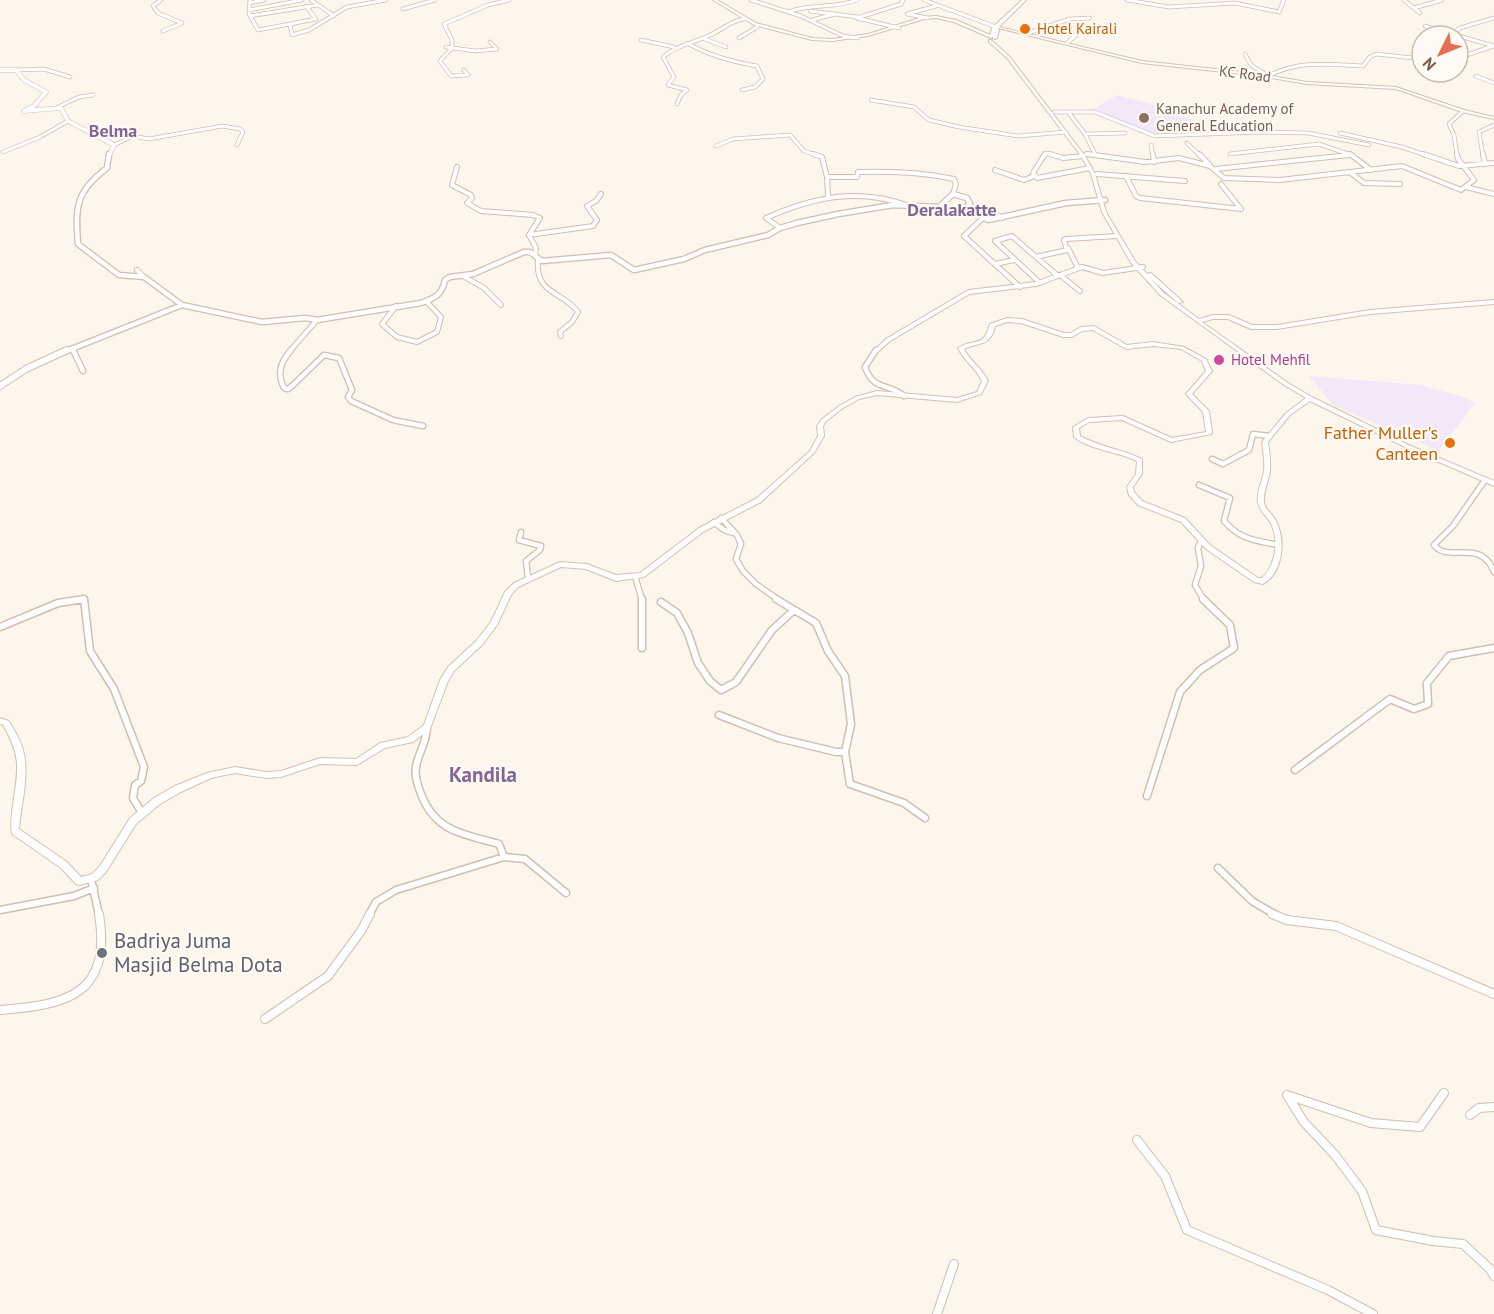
<svg xmlns="http://www.w3.org/2000/svg" width="1494" height="1314" viewBox="0 0 1494 1314" font-family="'PT Sans',sans-serif">
	<rect width="100%" height="100%" fill="#fdf6ec"/>
	<path fill="#f3e8fa" d="M1117,95L1177,111V115L1196,121L1199,126L1190,135L1149,137L1088,112Z
		M1309,376L1420,385L1460,396L1475,403L1439,451L1333,405Z"/>
	<g fill="none" stroke-linecap="round" stroke-linejoin="round">
		<g stroke="#d1beb0" stroke-width="4.5">
			<path id="minor-far4" d="M161,0L153,6L158,13L182,23L163,31
				M250,0L249,14L258,30L290,24L292,35L309,30L347,7L386,0
				M311,0L334,16
				M751,0L801,16L843,36L858,38
				M924,0L996,27
				M1127,0L1169,7L1235,3L1279,12L1284,0
				M1404,0L1420,13
				M249,3L264,0
				M1414,8L1442,0
				M403,9L435,0
				M249,10L302,0
				M810,11L858,17
				M788,12C810,3 835,9 857,0
				M250,16L318,5
				M927,18L907,14L936,6
				M812,20L835,14
				M290,24L316,19L306,6
				M1425,26L1494,46
				M899,28L857,18L901,4L903,0
				M1025,34L1070,19L1090,18
				M1452,34L1460,28L1494,18
				M702,38L726,47
				M739,38L757,27
				M641,40L674,47
				M687,43C708,55 733,62 757,66L763,79L755,87L742,90
				M1067,43L1083,29
				M446,47L475,51L497,49L490,42
				M1245,54L1251,65L1268,76C1298,60 1330,64 1363,66L1370,57L1376,54L1422,59
				M1458,58L1493,46
				M16,70L44,69L70,77
				M464,70L468,75L451,76L440,61L452,48V40L444,24L488,5L509,0
				M1476,76L1494,83
				M871,100L914,107L929,120L959,127L1018,136L1066,132
				M677,104L681,95L687,90L668,85L674,77L663,57C677,45 694,43 710,35C722,30 730,21 744,19
				M58,107L79,97L93,95
				M1054,112H1095L1155,136L1262,132L1308,133L1369,145
				M1068,112L1085,134L1125,133
				M1340,133L1402,147L1428,156
				M1085,134L1095,154
				M1187,143L1200,156
				M114,145L133,136L149,139L222,126L240,129L243,132L237,145
				M1151,145L1153,156
				M716,146L733,139L790,135L804,151L818,156
				M3,152L40,137L68,121
				M1086,154L1100,156
				M1230,154L1319,144L1354,156
				M1044,156L1046,153L1055,156
				M1345,156L1349,155
				M1457,156L1454,135L1449,124L1463,111
				M1483,156L1479,132L1494,125"/>
		</g>
		<g stroke="#d1beb0" stroke-width="6">
			<path id="minor-far3" d="M813,154L822,157L827,177L828,196
				M1045,154L1033,173L1037,178L1090,168
				M1050,154L1063,158L1083,156
				M1087,154L1145,162L1179,158L1210,166L1224,178L1280,180L1402,166L1461,190L1474,180L1458,159L1457,154
				M1153,154L1154,162
				M1199,154L1209,164
				M1350,154L1371,170
				M1423,154L1459,166L1494,163
				M1483,154L1485,164
				M457,167L452,185L471,195L472,198L467,203L481,211L533,215L540,218L529,235
				M1216,169L1349,155
				M995,170L1024,180L1034,176
				M1351,173L1364,183L1400,184
				M1097,174L1185,181
				M1126,176L1136,196L1140,198L1241,209L1221,184
				M827,177H857L858,172C890,171 922,172 954,179L956,184L953,194
				M1466,187L1494,194
				M989,210L1002,218
				M983,218L964,236L1020,287
				M780,228L766,218C813,197 859,187 909,206
				M529,235L593,226L597,220L587,206L596,201L601,194
				M529,235L536,248L535,255
				M1068,248L1078,268
				M1036,257L1058,276
				M538,260C535,295 563,291 578,312L572,322L560,332L561,336
				M995,264L1014,260
				M137,270L144,277
				M1060,275L1080,291
				M463,276L484,288L501,305
				M1040,283L995,241L1012,236L1036,257L1067,250L1064,240L1066,239L1117,236
				M396,306L382,324L397,337L417,342L437,332L441,317L426,301
				M72,348L74,352
				M289,352L317,320
				M875,352L888,340L969,292L1036,284L1082,267L1103,273L1143,267"/>
		</g>
		<g stroke="#d1beb0" stroke-width="7">
			<path id="minor-far2" d="M73,350L83,371
				M291,350C280,363 277,373 284,388L288,389L293,385L324,355L339,358L352,390L348,397L351,401L393,420L423,426
				M876,350L865,367C874,392 888,382 904,396
				M1212,459L1223,464L1249,450L1253,434L1269,436
				M1485,480L1453,526L1434,545C1448,564 1481,537 1494,572
				M1199,485L1230,498L1224,521C1241,540 1254,540 1278,545
				M721,518L737,535L741,544L736,559L743,571L756,584L779,600
				M714,522L724,530L733,533
				M521,532L519,540L541,546L540,550L526,561L528,578
				M1201,541L1198,548L1201,566L1195,585L1204,600
				M635,576L642,600
				M75,600H84"/>
		</g>
		<g stroke="#d1beb0" stroke-width="9">
			<path id="minor-far1" d="M642,599V648
				M776,599L816,623L828,651L845,676L851,724L845,752L850,784L904,803L925,818
				M661,602L677,613L688,633L698,663L710,681L721,690L736,682L772,630L793,611
				M0,627L58,603L84,599L90,651L114,689L144,767L141,781L135,785L133,798L142,813
				M719,715L778,738L836,752H845
				M427,727C427,742 418,753 416,767C414,776 418,786 421,794C435,832 464,834 499,844L504,857
				M1295,770L1390,699L1414,709L1428,704L1427,683L1449,656L1494,648
				M1147,796L1180,692L1200,670L1234,648L1230,625L1203,599
				M1218,868L1252,901L1276,915
				M91,879L99,915
				M0,910L74,896L94,888
				M369,915L376,902L396,890L504,857L525,859L566,893"/>
		</g>
		<g stroke="#d1beb0" stroke-width="10">
			<path id="minor" d="M1272,914L1287,920L1336,926L1494,994
				M0,1010C68,1005 112,994 99,914
				M265,1019L328,976L361,931L370,914
				M1444,1093L1420,1127L1371,1123L1287,1095L1304,1122L1335,1155L1362,1191L1376,1230L1433,1241L1463,1244L1490,1269L1494,1276
				M1470,1115L1479,1108L1494,1107
				M1137,1140L1165,1176L1187,1230L1328,1290L1373,1314
				M937,1314L954,1264"/>
		</g>
		<g stroke="#d1beb0" stroke-width="5">
			<path id="tertiary-far2" d="M0,70H16L24,80L46,92L34,106L24,111L61,108L68,121L114,145L109,156"/>
		</g>
		<g stroke="#d1beb0" stroke-width="7">
			<path id="tertiary-far1" d="M109,154L107,168C76,191 75,207 78,244L119,275L144,277L182,305
				M64,352L182,305L262,322L305,318L317,320L421,303C435,298 442,295 445,280L450,277L473,274L524,252H530L542,261L611,255L634,270L684,259L705,250L768,235L780,228L797,223L838,214L893,205L939,207L953,194L967,198L970,204L966,207L988,220L1066,203L1105,200"/>
		</g>
		<g stroke="#d1beb0" stroke-width="8">
			<path id="tertiary" d="M0,386L26,369L67,350"/>
		</g>
		<g stroke="#d6c0b0" stroke-width="2">
			<path id="secondary" d="M713,0H717L756,23L812,38L832,39L868,34L923,17L936,16L956,20L990,35L992,28L1022,0H1026L999,27L1142,61L1260,74L1307,82L1396,87L1464,110L1494,117V119L1462,112L1396,89L1307,84L1260,76L1142,63L998,28L999,30L997,38L995,39L993,38L995,30L993,37L991,38L954,22L936,18L924,19L868,36L832,41L812,40L754,25Z
				M989,40H991L1009,56L1085,156L1095,174L1106,212L1135,261L1147,274L1151,273L1183,302L1178,303L1150,278L1164,293L1199,319L1213,315H1229L1252,325H1277L1370,310L1494,300V304L1370,314L1277,329H1251L1228,319H1213L1202,322L1288,383L1312,397L1411,446L1494,481V486L1407,448L1310,401L1290,415L1268,442C1269,451 1271,461 1270,470C1269,481 1263,491 1264,502C1265,510 1273,514 1276,521C1286,540 1283,573 1263,584L1254,582L1206,549L1181,522L1138,505L1129,495L1127,487L1136,474L1137,461C1117,451 1092,451 1074,437L1073,427L1088,418L1123,416L1172,438L1206,432L1203,412L1186,394L1206,371L1202,361L1181,349L1153,346L1126,349L1093,330L1082,331L1072,337H1063L1021,323L1007,322L995,326C991,346 980,342 964,349C970,361 982,368 988,381L981,394L957,402L877,395L859,399L843,408L825,422L823,426L824,436L814,453L761,502L703,532L644,577L616,581L586,569L561,567L518,587L511,595L497,625L482,645L454,671L448,681L430,729L413,742L385,748L357,765L320,764L281,777L266,778L235,773L211,778L181,792L160,804L136,824L106,872L98,880L79,885L76,884L61,868L12,834C10,825 12,814 13,805C18,770 22,757 3,725L0,724V718L9,721C14,730 20,739 23,750C30,774 21,804 19,829L67,862L81,877L92,874L100,866L130,818L154,798L175,786L207,773L235,767L266,772L281,771L320,758L356,759L380,743L408,737L424,725L440,680L448,667L476,641L491,622L505,592L514,583L560,562L587,564L616,575L640,573L699,528L757,498L810,451L818,436L817,426L821,420L839,406L855,397L877,391L957,398L977,392L982,381C976,368 964,361 958,348C976,337 983,349 990,324L1007,318L1022,319L1064,333H1071L1081,327L1094,326L1127,345L1153,342L1184,347L1206,359L1212,371L1192,394L1209,411L1212,433L1211,434L1171,442L1122,420L1089,422L1079,428L1080,436C1100,447 1122,449 1142,459V474L1133,487L1134,492L1142,501L1185,518L1210,545L1258,578H1262C1276,565 1280,539 1270,522C1266,515 1259,511 1258,502C1256,491 1263,481 1264,470C1265,461 1263,451 1262,442L1286,413L1306,398L1284,385L1160,295L1131,263L1102,212L1091,174L1081,156L1007,58L989,42Z"/>
		</g>
		<use href="#minor-far4" stroke="#fff" stroke-width="3"/>
		<use href="#minor-far3" stroke="#fff" stroke-width="4"/>
		<use href="#minor-far2" stroke="#fff" stroke-width="4.5"/>
		<use href="#minor-far1" stroke="#fff" stroke-width="6"/>
		<use href="#minor" stroke="#fff" stroke-width="8"/>
		<use href="#tertiary-far2" stroke="#fff" stroke-width="4"/>
		<use href="#tertiary-far1" stroke="#fff" stroke-width="4.5"/>
		<use href="#tertiary" stroke="#fff" stroke-width="6"/>
		<use href="#secondary" fill="#fff" fill-rule="evenodd"/>
	</g>
	<g fill="#e8710a" stroke="#fffaf3" stroke-width="2">
		<circle cx="1025" cy="29" r="6"/>
		<circle cx="1450" cy="443" r="6"/>
	</g>
	<circle fill="#8d6e63" stroke="#fffaf3" stroke-width="2" cx="1144" cy="118" r="6"/>
	<circle fill="#d1479c" stroke="#fffaf3" stroke-width="2" cx="1219" cy="360" r="6"/>
	<circle fill="#6b7280" stroke="#fffaf3" stroke-width="2" cx="102" cy="953" r="6"/>
	<g text-anchor="middle" stroke-width="4.5" stroke-linejoin="round" paint-order="stroke">
		<g font-size="15" fill="#c56008" stroke="#fffaf3" text-anchor="start">
			<text x="1037" y="34">Hotel Kairali</text>
		</g>
		<g font-size="15" fill="#7a5c4d" stroke="#fffaf3">
			<text transform="translate(1245 74) rotate(7)" y="5">KC Road</text>
		</g>
		<g font-size="15" fill="#785e54" stroke="#fffaf3" text-anchor="start">
			<text x="1156" y="114">Kanachur Academy of<tspan x="1156" dy="17">General Education</tspan></text>
		</g>
		<g font-size="15" fill="#b23c85" stroke="#fffaf3" text-anchor="start">
			<text x="1231" y="365">Hotel Mehfil</text>
		</g>
		<g font-size="18" font-weight="bold" fill="#846695" stroke="#fffaf3">
			<text x="113" y="137">Belma</text>
			<text x="952" y="216">Deralakatte</text>
		</g>
		<g font-size="18" fill="#c56008" stroke="#fffaf3" text-anchor="end">
			<text x="1438" y="439">Father Muller's<tspan x="1438" dy="21">Canteen</tspan></text>
		</g>
		<g font-size="21" font-weight="bold" fill="#846695" stroke="#fffaf3">
			<text x="483" y="782">Kandila</text>
		</g>
		<g font-size="21" fill="#5b616d" stroke="#fffaf3" text-anchor="start">
			<text x="114" y="948">Badriya Juma<tspan x="114" dy="24">Masjid Belma Dota</tspan></text>
		</g>
	</g>
	<g transform="translate(1440 54) rotate(227)"><circle r="28" fill="#fffaf3" stroke="#cabbb1" stroke-width="1.5"/>
	<path d="M0-4.5L10 22L0 15L-10 22Z" fill="#e76f51"/>
	<text y="-9" font-size="16" font-weight="bold" text-anchor="middle" fill="#7a5c4d">N</text>
	</g>
</svg>
